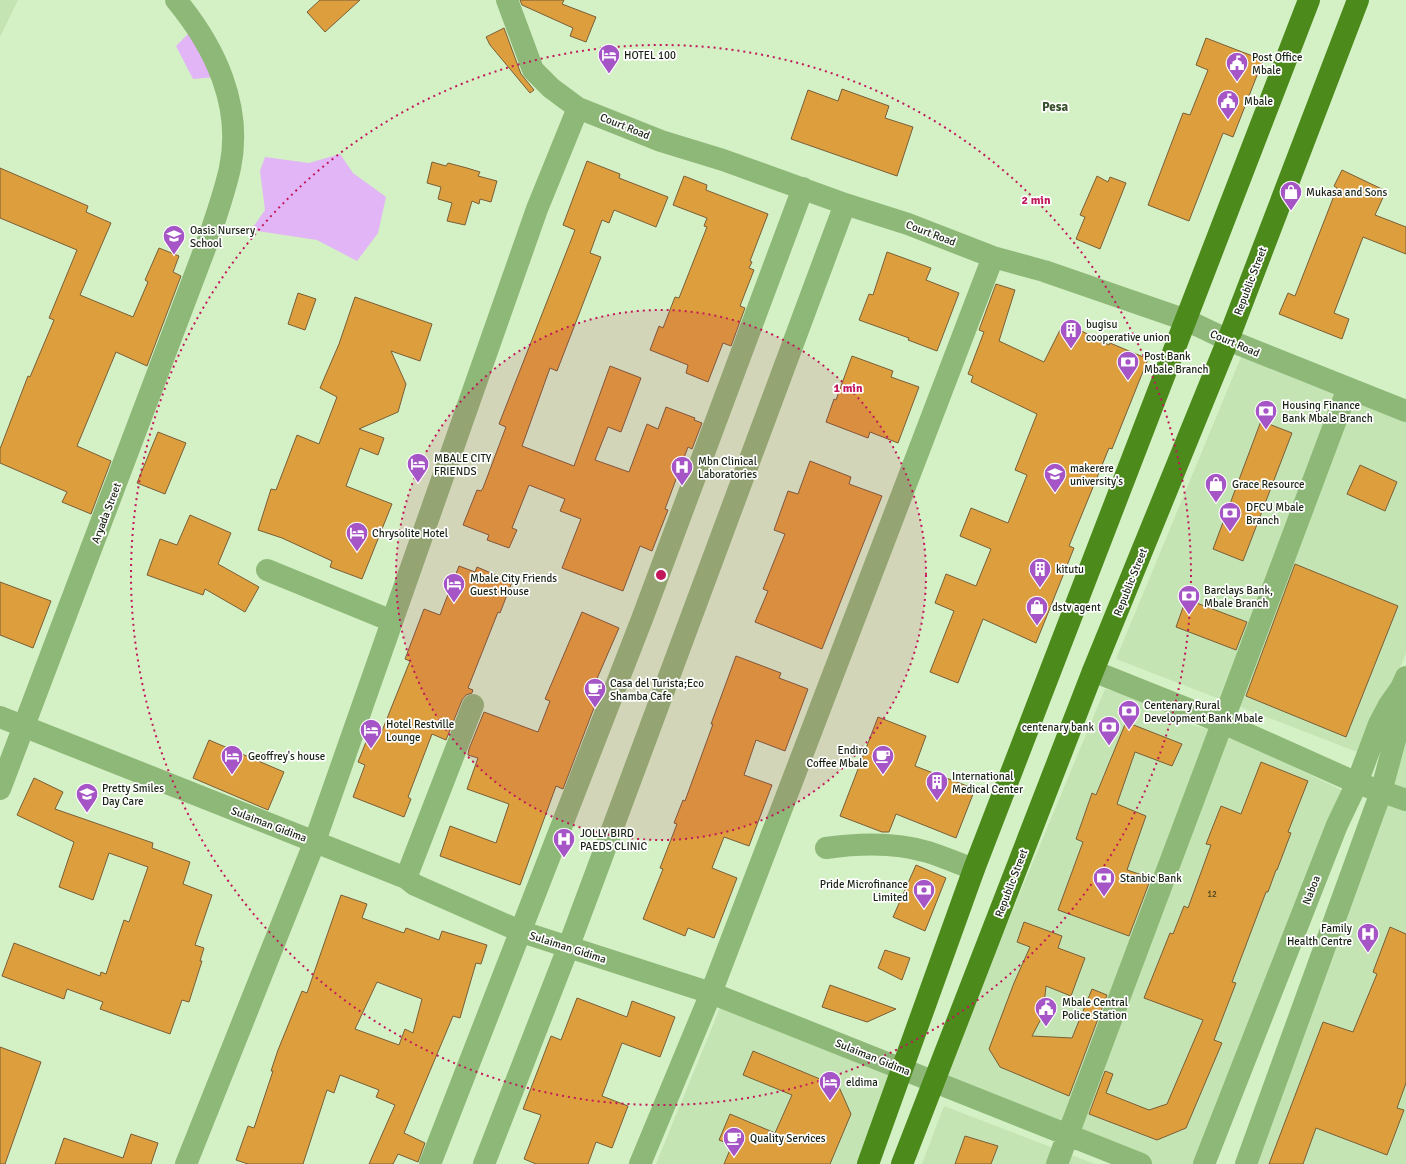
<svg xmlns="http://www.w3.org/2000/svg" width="1406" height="1164" viewBox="0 0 1406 1164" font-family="Signika,sans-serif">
	<rect width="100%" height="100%" fill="#d4f0c5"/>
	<path fill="#c4e4b3" d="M0,0H18L0,37Z
		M1244,350L1406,417V653L1365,755L1116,659Z
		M1105,689L1140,698L1195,726L1219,731L1350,794L1201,1164H1146L941,1083Z
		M1406,707V1164H1246Z
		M722,1003L895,1066L857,1164H656Z
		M944,1106L1095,1164H922Z"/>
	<path fill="#e2b5f7" d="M195,27L215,77L193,79L176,46Z
		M340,154L353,173L386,197L378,233L357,261L317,240L251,230L265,210L260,171L265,157L309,163Z"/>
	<path fill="#dd9f3d" stroke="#795e38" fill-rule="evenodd" d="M320,0H360L325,32L307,12Z
		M520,0H564L562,4L596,17L586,42L570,36L573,28L522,5Z
		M504,28L521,74L534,90L530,93L490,45L486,37Z
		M1206,38L1263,60L1233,137L1223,133L1189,221L1148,205L1183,113L1190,115L1208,70L1196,65Z
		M842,89L889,106L885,118L913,127L897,176L791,139L808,90L838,101Z
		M587,161L620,174L619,178L668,197L656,227L614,210L609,223L602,220L590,253L601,257L557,371L550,368L522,446L574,466L610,366L641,378L621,432L608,427L595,460L629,472L647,424L658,429L666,407L695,418L694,420L702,423L692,449L688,447L665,509L668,510L652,551L640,546L623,591L562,568L581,519L560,511L565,499L529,485L512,528L517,530L509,548L487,540L489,535L463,525L477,490L481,491L483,488L506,427L499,424L575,230L563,225Z
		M432,162L446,166L448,163L467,168L480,172L478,176L497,181L491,202L480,199L479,204L472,201L465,225L447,221L452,203L438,199L441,187L427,183Z
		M0,168L88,206L86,212L111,223L80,295L133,317L148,282L145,280L159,248L179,256L173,272L181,276L147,366L116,352L77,446L111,461L91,514L62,502L67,492L0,463V449L28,376L30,377L54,320L49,318L77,250L0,218Z
		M1342,170L1386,191L1375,215L1406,227V254L1363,237L1334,313L1349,319L1342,339L1279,314L1288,293L1295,296L1337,188L1334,186Z
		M684,176L707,185L706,190L768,214L750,261L752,262L749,268L754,270L740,306L745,308L731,346L723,343L708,382L686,373L688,365L650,350L659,326L663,328L675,297L679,298L707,227L704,226L707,218L673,205Z
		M1097,176L1108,182L1110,177L1126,183L1100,249L1076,239L1085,217L1080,215Z
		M887,252L931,268L926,280L959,293L937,351L908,340L909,338L859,320L869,294L873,295Z
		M996,284L1015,290L999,341L1044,362L1064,322L1109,345L1110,343L1148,359L1112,449L1109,448L1069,546L1074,548L1036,643L983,619L958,683L930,672L954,611L935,603L946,574L976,586L991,549L960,536L971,508L1008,523L1027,475L1015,470L1037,414L971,382L973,376L968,374L984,332L979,330Z
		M298,293L316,299L305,330L288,324Z
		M355,297L432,324L420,361L391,351L406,384L398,412L359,429L384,438L378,455L360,448L346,486L392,504L362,579L330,567L332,561L282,538L258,530L271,489L276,490L297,435L319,444L337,397L320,388L339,344Z
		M852,356L893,371L891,377L919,387L898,443L870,432L868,438L826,422L834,399L836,400Z
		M1261,421L1292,433L1243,561L1213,549Z
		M158,432L186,443L165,494L137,483Z
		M810,461L851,477L849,484L882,496L822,649L755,622L768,591L763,589L785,534L774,530L788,491L798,494Z
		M1360,465L1397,482L1385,511L1347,494Z
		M190,515L231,533L218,564L259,587L245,612L205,589L203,595L147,575L160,539L177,545Z
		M1295,564L1398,606L1346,737L1246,696Z
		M459,566L475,572L477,567L512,582L500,613L498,612L468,688L473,690L472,693L466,695L462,700L446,740L432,734L408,797L411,799L404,817L353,797L365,765L358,762L372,727L382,731L410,661L405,659L424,609L440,615Z
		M0,582L51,601L33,648L0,635Z
		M1186,599L1247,622L1236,650L1176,627Z
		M582,612L619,628L589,697L597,700L563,789L556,786L520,885L440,856L450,826L496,843L509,804L467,789L478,758L468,755L469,749L484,712L538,732L550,701L545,699Z
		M736,656L781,673L779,678L808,689L785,751L756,740L744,775L772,785L749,846L724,837L712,868L737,878L714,938L688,928L685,936L643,919L663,869L660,868L677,824L674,823L683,800L685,801L713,724H711Z
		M878,717L926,736L915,766L975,789L956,838L896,814L889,832H882L840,816Z
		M1126,722L1182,744L1172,766L1135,752L1117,804L1146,816L1127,870L1151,878L1129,936L1058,910L1083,842L1076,839L1092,793L1096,795Z
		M209,740L284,772L268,810L193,778Z
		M1261,762L1308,781L1288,832L1291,833L1277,870H1276L1268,892H1266L1232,982L1236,983L1214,1040L1222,1043L1186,1128L1157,1140L1089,1114L1105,1071L1113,1074L1106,1093L1149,1110L1167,1104L1203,1020L1144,998L1170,933L1173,934L1184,906L1188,908L1211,845L1206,844L1221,806L1241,814Z
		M34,778L63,792L55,809L153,843L152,848L190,862L183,884L212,895L195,945L204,948L200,961H202L189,1002L182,1000L170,1034L100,1009L103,1002L67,989L64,999L2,976L14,943L100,976L101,972L106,974L124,920L129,922L148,867L109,853L93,900L59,887L74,842L17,815Z
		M916,865L946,878L925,931L893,917Z
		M341,895L367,904L362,918L404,933L406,928L439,940L442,931L487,945L481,964L476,963L460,1018L453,1016L404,1133L425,1143L418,1162L398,1154L393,1164H369L395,1105L376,1097L379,1090L340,1075L334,1093L327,1090L303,1164H248L236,1160L248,1126L254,1128L273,1071H271L278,1050L302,991L307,993ZM377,982L422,999L413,1033L405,1029L399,1045L355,1029Z
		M1024,922L1062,936L1058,948L1085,958L1071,996L1046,986L1043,1015L1032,1036L1072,1038L1092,989L1107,995L1069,1096L1000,1067L989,1049L1014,983L1030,947L1017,942Z
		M1390,927L1406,934V1083L1397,1108L1404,1110L1387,1155L1316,1128L1303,1164H1269L1323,1022L1353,1032L1377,974L1373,972Z
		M885,950L910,958L902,980L878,968Z
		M830,985L896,1009L867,1022L822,1007Z
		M577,998L627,1017L632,1001L675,1017L660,1057L622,1043L602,1096L628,1106L612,1148L596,1142L588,1164H536L524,1159L541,1115L523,1109L551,1036L561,1040Z
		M0,1047L41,1062L5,1164H0Z
		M753,1051L839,1087L851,1114L830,1164H724L732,1145L719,1140L730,1114L775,1133L792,1095L743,1075Z
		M131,1134L158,1143L151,1164H55L64,1138L123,1158Z
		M965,1136L998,1146L991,1164H955Z"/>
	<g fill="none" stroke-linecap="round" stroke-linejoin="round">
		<path stroke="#8eb877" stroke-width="22" d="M507,0L533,70L551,88L578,108L661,141L723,160L845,204L908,224L993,257L1044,271L1186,320L1228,340L1406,411
			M267,570L392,621
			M1093,671L1223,723L1357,783L1406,800
			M0,717L406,878L415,885L522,932L711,993L1141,1164
			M0,789L210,235C217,213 225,191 230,168C243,106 215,47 176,0
			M826,848C860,843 895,842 928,852C944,857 959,864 974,869
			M406,878L473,705
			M186,1164L315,841L537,209L578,108
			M430,1164L642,619L803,188
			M484,1164L568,948L845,204
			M640,1164L711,993L993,257
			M1057,1164L1348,388
			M1204,1164L1337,825L1357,783L1379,724L1389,705L1401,688L1406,677
			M1246,1164L1381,792L1398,729L1401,688"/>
		<path stroke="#4c8a1b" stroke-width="22" d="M868,1164L974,869L1309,0
			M902,1164L1093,671L1228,340L1358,0"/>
	</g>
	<circle cx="661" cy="575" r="265" fill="#c2185b" fill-opacity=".12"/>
	<g fill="none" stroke="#c2185b" stroke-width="2" stroke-dasharray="2 4">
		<circle cx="661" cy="575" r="265"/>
		<circle cx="661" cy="575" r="530"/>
	</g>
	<defs>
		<g id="hotel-pin" transform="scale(1.15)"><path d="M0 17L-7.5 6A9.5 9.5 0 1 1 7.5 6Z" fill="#a555c6" stroke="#fff"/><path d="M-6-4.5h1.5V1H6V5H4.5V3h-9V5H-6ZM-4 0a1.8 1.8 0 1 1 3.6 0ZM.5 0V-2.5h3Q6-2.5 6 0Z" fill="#fff"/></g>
		<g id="civic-pin" transform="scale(1.15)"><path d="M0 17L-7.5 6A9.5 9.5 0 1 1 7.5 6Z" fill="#a555c6" stroke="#fff"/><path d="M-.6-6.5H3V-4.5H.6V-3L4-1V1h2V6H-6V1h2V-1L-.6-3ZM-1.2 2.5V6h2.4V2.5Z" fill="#fff"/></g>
		<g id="shop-pin" transform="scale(1.15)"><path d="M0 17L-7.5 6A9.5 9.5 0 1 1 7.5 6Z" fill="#a555c6" stroke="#fff"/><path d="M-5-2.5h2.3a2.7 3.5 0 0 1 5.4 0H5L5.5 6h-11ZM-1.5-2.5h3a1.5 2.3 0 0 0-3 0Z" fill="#fff"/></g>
		<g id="school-pin" transform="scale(1.15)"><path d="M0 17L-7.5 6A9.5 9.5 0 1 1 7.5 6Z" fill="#a555c6" stroke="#fff"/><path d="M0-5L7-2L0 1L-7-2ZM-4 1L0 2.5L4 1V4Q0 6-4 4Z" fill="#fff"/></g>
		<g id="building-pin" transform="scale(1.15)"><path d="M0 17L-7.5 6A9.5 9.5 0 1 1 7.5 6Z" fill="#a555c6" stroke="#fff"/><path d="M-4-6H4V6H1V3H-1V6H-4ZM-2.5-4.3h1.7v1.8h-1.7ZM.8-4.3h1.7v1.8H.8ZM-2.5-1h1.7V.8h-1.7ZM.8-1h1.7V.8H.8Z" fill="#fff"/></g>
		<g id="bank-pin" transform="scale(1.15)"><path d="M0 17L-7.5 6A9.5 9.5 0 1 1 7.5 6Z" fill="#a555c6" stroke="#fff"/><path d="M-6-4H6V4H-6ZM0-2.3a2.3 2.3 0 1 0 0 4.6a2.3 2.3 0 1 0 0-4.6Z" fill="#fff"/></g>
		<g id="hospital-pin" transform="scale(1.15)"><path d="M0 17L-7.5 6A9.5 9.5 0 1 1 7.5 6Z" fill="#a555c6" stroke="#fff"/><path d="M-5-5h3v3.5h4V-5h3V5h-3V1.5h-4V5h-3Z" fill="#fff"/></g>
		<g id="university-pin" transform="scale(1.15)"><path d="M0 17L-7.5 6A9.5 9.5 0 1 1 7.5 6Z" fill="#a555c6" stroke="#fff"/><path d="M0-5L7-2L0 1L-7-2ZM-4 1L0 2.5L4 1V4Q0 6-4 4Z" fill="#fff"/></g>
		<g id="cafe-pin" transform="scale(1.15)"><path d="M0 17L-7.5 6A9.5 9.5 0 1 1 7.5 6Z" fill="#a555c6" stroke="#fff"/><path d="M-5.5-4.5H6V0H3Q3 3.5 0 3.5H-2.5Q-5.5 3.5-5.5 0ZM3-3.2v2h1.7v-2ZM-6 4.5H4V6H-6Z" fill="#fff"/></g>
	</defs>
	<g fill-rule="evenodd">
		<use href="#hotel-pin" x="609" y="55"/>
		<use href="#civic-pin" x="1237" y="63"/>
		<use href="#civic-pin" x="1228" y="101"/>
		<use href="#shop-pin" x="1291" y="192"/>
		<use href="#school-pin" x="174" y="236"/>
		<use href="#building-pin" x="1071" y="330"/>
		<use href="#bank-pin" x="1128" y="362"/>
		<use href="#bank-pin" x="1266" y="411"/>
		<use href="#hotel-pin" x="418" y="464"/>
		<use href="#hospital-pin" x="682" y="467"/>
		<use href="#university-pin" x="1055" y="474"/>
		<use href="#shop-pin" x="1216" y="484"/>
		<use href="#bank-pin" x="1230" y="513"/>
		<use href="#hotel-pin" x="357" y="533"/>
		<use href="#building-pin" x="1040" y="569"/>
		<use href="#hotel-pin" x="454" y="584"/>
		<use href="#bank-pin" x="1189" y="596"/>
		<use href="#shop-pin" x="1037" y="607"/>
		<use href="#cafe-pin" x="595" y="689"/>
		<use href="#bank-pin" x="1129" y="711"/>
		<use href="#bank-pin" x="1109" y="727"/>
		<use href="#hotel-pin" x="371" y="730"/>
		<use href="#hotel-pin" x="232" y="756"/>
		<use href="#cafe-pin" x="883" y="756"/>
		<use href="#building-pin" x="937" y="782"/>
		<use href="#school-pin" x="87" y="794"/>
		<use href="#hospital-pin" x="564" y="839"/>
		<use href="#bank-pin" x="1104" y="878"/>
		<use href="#bank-pin" x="924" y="890"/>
		<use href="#hospital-pin" x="1368" y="934"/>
		<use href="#civic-pin" x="1046" y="1008"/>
		<use href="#hotel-pin" x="830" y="1082"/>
		<use href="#cafe-pin" x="734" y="1138"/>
	</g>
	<g text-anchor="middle" stroke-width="3.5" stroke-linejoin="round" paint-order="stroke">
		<g font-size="9" fill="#4a421e">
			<text x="1212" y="897">12</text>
		</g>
		<g font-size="11" fill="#192313" stroke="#fff" text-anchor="start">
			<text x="624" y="59">HOTEL 100</text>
			<text x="1252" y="61">Post Office<tspan x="1252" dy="13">Mbale</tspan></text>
			<text x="1244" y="105">Mbale</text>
			<text x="1306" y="196">Mukasa and Sons</text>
			<text x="190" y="234">Oasis Nursery<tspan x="190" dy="13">School</tspan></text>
			<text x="1086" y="328">bugisu<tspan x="1086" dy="13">cooperative union</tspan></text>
			<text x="1144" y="360">Post Bank<tspan x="1144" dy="13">Mbale Branch</tspan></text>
			<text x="1282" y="409">Housing Finance<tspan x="1282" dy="13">Bank Mbale Branch</tspan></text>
			<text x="434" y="462">MBALE CITY<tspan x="434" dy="13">FRIENDS</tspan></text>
			<text x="698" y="465">Mbn Clinical<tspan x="698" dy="13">Laboratories</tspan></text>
			<text x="1070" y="472">makerere<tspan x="1070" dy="13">university's</tspan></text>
			<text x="1232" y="488">Grace Resource</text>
			<text x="1246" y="511">DFCU Mbale<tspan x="1246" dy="13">Branch</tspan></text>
			<text x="372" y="537">Chrysolite Hotel</text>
			<text x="1056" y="573">kitutu</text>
			<text x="470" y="582">Mbale City Friends<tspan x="470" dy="13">Guest House</tspan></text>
			<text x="1204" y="594">Barclays Bank,<tspan x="1204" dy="13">Mbale Branch</tspan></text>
			<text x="1052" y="611">dstv agent</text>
			<text x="610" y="687">Casa del Turista;Eco<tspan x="610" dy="13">Shamba Cafe</tspan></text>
			<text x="1144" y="709">Centenary Rural<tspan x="1144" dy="13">Development Bank Mbale</tspan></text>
			<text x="386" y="728">Hotel Restville<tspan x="386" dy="13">Lounge</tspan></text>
			<text x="1094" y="731" text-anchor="end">centenary bank</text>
			<text x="868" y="754" text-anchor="end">Endiro<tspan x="868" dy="13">Coffee Mbale</tspan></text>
			<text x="248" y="760">Geoffrey's house</text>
			<text x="952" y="780">International<tspan x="952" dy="13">Medical Center</tspan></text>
			<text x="102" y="792">Pretty Smiles<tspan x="102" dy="13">Day Care</tspan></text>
			<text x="580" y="837">JOLLY BIRD<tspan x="580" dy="13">PAEDS CLINIC</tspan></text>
			<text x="1120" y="882">Stanbic Bank</text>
			<text x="908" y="888" text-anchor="end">Pride Microfinance<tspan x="908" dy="13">Limited</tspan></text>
			<text x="1352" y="932" text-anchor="end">Family<tspan x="1352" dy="13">Health Centre</tspan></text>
			<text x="1062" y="1006">Mbale Central<tspan x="1062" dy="13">Police Station</tspan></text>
			<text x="846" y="1086">eldima</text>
			<text x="750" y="1142">Quality Services</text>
		</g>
		<g font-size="11" fill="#192313" stroke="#fff">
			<text transform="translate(625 126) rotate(22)" y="4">Court Road</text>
			<text transform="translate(931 233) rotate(21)" y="4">Court Road</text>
			<text transform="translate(1250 281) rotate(-69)" y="4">Republic Street</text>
			<text transform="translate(1235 343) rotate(23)" y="4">Court Road</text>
			<text transform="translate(106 513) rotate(-69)" y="4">Aryada Street</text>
			<text transform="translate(1130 582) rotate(-68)" y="4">Republic Street</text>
			<text transform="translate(269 824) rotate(21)" y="4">Sulaiman Gidima</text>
			<text transform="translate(1011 883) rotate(-69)" y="4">Republic Street</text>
			<text transform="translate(1311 890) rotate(-69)" y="4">Naboa</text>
			<text transform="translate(568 947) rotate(18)" y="4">Sulaiman Gidima</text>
			<text transform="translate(873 1057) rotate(22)" y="4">Sulaiman Gidima</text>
		</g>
		<g font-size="13" font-weight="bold" fill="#39512c" stroke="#fff">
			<text x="1055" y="111">Pesa</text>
		</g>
	</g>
	<circle cx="661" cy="575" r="6" fill="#c2185b" stroke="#fff" stroke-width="2"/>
	<g font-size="12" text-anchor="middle" font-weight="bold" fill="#c2185b" stroke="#fff" stroke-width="3.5" stroke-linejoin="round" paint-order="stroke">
		<text x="1036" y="204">2 min</text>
		<text x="848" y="392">1 min</text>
	</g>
</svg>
